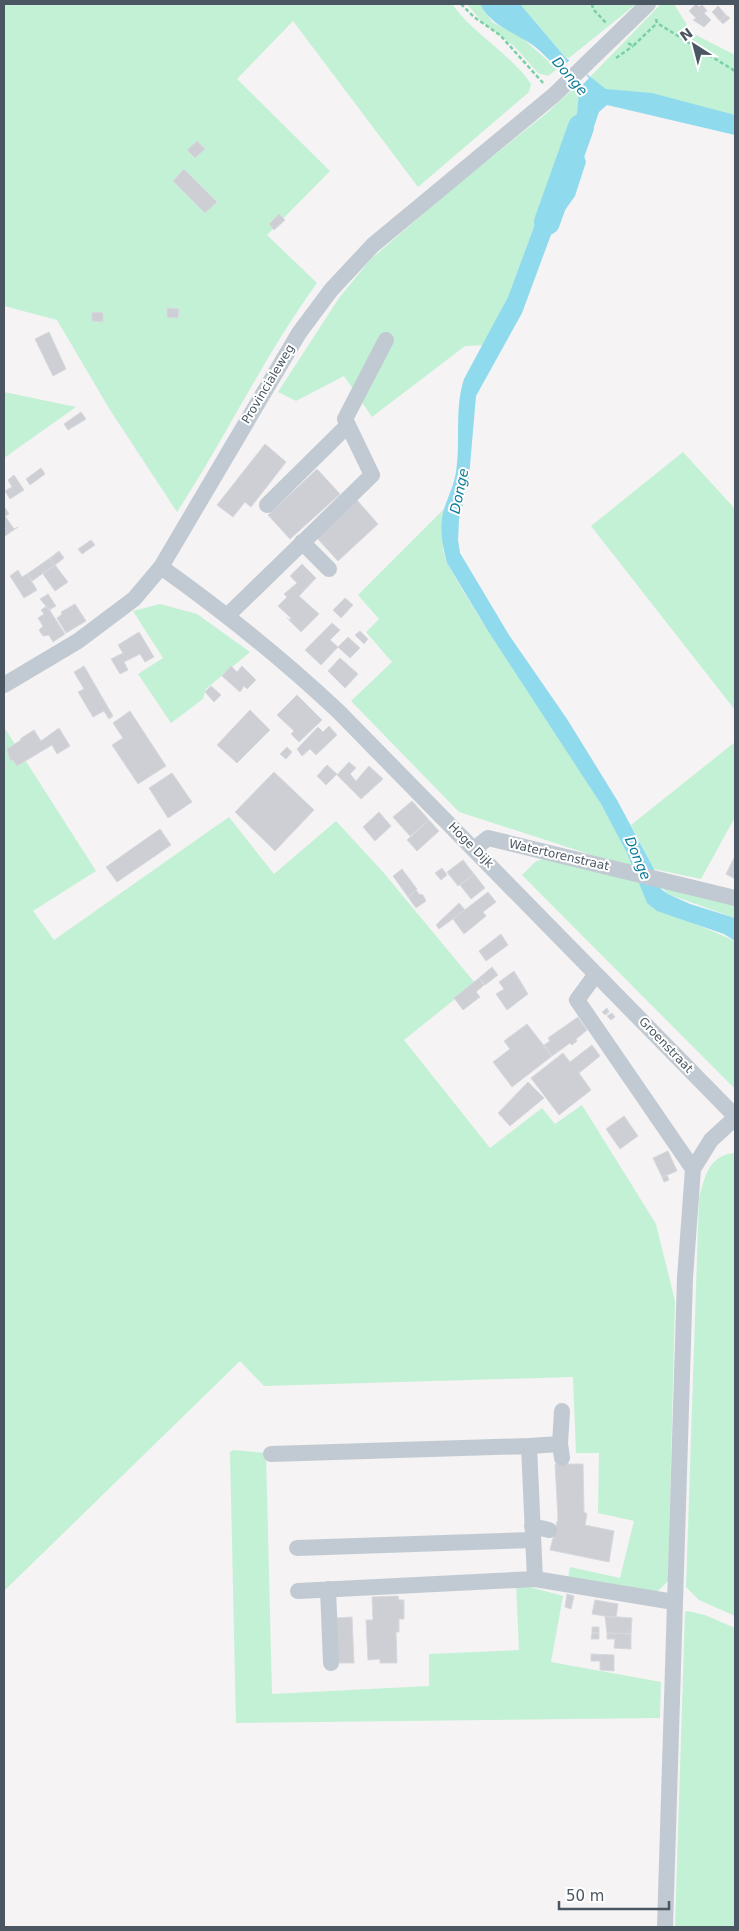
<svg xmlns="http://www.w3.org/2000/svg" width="739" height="1931" viewBox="0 0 739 1931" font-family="'DejaVu Sans',sans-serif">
	<rect width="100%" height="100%" fill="#f5f3f3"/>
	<path fill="#c3f1d5" d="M4,4H452C474,35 509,52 531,84L529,92L418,187L293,21L237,79L330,171L267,235L317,283C264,356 226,437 177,512L110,410L57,320L4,306Z
		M467,4H480L492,22L519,35L557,69L548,76L538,73L514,46L482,22Z
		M520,4H636L569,58L565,57Z
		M661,4H674L692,33L735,55V115L606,89L590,77Z
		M575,87L579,92L577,113L562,147L571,166L572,186L565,189L549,186L508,297L484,345L465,346L372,417L344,376L296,401L278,392L339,298L370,260L453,188L548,112Z
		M4,392L76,407L4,458Z
		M683,452L735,509V710L591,526Z
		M444,509L443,551L447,563C504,666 584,758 633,866L601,858L459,812L351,701L392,662L366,632L379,619L358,595Z
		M160,604L197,614L250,652L206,689L203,699L171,723L138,674L163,658L133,611Z
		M4,727L96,871L33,911L54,940L229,817L274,874L336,821L383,872L475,983L404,1040L490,1148L542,1108L555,1124L582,1105L656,1224L675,1301L668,1581L656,1593L568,1579L570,1567L620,1578L634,1521L598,1513L599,1453H576L573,1377L264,1386L240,1361L4,1591Z
		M735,742V817L701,879L654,869L631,825Z
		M545,858L639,878L647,903L735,941V1089L522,875L535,862Z
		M657,882L735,905V918L668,894Z
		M735,1153V1616L699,1600L686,1587L699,1198C705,1176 709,1155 735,1153Z
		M233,1450L266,1453L272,1694L429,1686V1654L519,1650L516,1583L563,1596L551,1662L661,1682L660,1718L236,1723L230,1452Z
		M687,1611L705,1615L735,1628V1927H675L685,1612Z"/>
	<path fill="#90daee" d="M480,4H520L565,57L606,89L652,93L735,115V135L607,105L599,112L584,156L586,162L575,196L555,224L522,313L476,396L469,477L459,520L458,540L460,553L509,635L567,719L617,800L654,869L657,882L661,889L668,894L690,904L735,918V941L724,934L657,911L647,903L627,853L601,804L488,631L447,563C442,545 439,526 444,509C448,497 454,485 456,472C461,440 454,410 464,379L508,297L549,186L565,189L572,186L571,166L562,147L577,113L579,92C566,78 553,63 539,50C519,33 492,28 480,4Z"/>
	<path fill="#f5f3f3" d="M572,58L589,78L576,92L557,71Z"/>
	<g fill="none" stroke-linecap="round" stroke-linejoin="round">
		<path stroke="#90daee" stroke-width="26" d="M547,222L581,127"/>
	</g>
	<path fill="#cdcfd5" stroke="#d7d9de" d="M696,4L699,7L702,5L704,7L707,11L704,13L711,20L704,27L693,20L696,18L689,11Z
		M718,6L726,15L720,21L712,12Z
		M726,15L730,18L723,24L720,21Z
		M197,141L205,149L195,158L187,150Z
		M184,169L217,202L205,213L173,181Z
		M279,214L285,220L274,230L269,224Z
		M167,308L179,309L178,318L167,317Z
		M92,312L103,313V322L92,321Z
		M49,332L66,369L53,376L35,339Z
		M81,412L86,419L68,430L64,424Z
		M265,444L286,462L251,507L245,502L233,517L217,505Z
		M41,468L45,474L30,485L26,479Z
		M317,469L340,494L290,539L268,515Z
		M14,475L24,490L10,499L5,491L12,487L8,480Z
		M356,499L378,524L338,561L316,537Z
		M4,506L9,514L5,516L14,529L18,527L5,536Z
		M91,540L95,545L82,554L78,549Z
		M59,551L64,558L55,565L50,558Z
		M50,558L55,565L32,581L27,574Z
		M302,564L316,578L299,596L319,614L301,632L287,618L290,620L291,618L278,606L287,597L284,594L297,583L290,576Z
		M55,565L68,582L55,591L43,574Z
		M18,570L22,577L27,574L37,590L24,598L10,576Z
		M48,594L56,606L49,610L40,599Z
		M345,598L353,605L341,618L333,610Z
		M75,604L86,621L66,633L57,618L62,614L61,612Z
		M47,606L65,634L53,642L49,635L43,636L39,630L43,626L38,618L44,614L41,610Z
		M332,623L340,630L330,640L338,647L321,665L305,650Z
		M360,631L368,639L364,644L355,635Z
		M139,632L154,657L145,662L140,654L124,662L128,670L120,674L111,659L123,653L118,645Z
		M348,637L360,648L350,658L338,647Z
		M340,658L358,674L345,688L328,671Z
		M84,666L113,716L109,719L104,711L93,717L78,692L84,689L74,672Z
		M231,666L237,672L242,666L256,680L247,689L244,686L240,692L222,676Z
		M211,686L221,695L214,702L205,692Z
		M297,695L322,720L299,742L291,734L294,731L277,715Z
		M250,710L270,730L237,763L217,745Z
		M130,711L166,766L138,784L112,745L123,738L113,723Z
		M329,726L337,735L316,755L310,749L302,756L297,749L318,727L323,732Z
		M59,728L70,746L57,754L52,745L17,766L13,760H10L7,749L21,740L20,739L34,730L41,741Z
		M287,747L292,752L286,759L280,754Z
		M349,762L356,768L350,774L356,781L369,766L383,779L361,799L337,775Z
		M327,765L337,774L326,785L317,776Z
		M274,772L314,810L275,851L235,812Z
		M172,773L192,802L168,818L149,788Z
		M412,801L429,820L410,836L393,817Z
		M379,812L391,826L375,841L363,827Z
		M429,820L439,831L417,851L407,840Z
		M160,829L171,845L117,882L106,867Z
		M734,858H735V879L726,874Z
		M463,860L474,874L458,886L447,872Z
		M442,868L447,875L441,880L435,873Z
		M402,869L417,889L408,897L393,876Z
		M474,874L485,888L471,899L460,885Z
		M416,890L419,894L423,895L426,901L416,908L408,897Z
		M488,892L496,902L483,912L486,916L464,934L453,919Z
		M459,903L465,910L439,929L436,925Z
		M501,934L508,945L486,961L479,951Z
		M492,967L498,975L485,985L479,978Z
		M514,971L528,994L507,1010L496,994L504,989L499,982Z
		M479,978L484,985L476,992L480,997L463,1010L454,998Z
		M607,1008L609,1012L605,1015L602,1012Z
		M612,1013L615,1017L611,1020L607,1016Z
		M578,1017L587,1030L576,1039L577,1041L572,1045L570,1043L552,1056L544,1045L550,1041L548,1038Z
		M527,1024L552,1056L512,1087L493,1062L510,1049L504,1041Z
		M592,1045L600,1056L579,1073L591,1090L559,1115L531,1078L563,1053L570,1062Z
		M528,1082L544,1098L510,1126L498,1113Z
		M624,1116L638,1136L620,1149L606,1129Z
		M668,1151L677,1171L662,1177L653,1158Z
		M667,1175L669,1180L664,1182L662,1177Z
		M555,1464H583L584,1512L587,1514L585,1525L614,1531L609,1562L550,1550L558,1518Z
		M567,1594L574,1596L571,1609L565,1607Z
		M398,1596L399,1600H404V1619H399V1632H396L397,1663H380V1659L368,1660L366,1620H373L372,1597Z
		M595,1600L618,1604L616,1618L592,1614Z
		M605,1616L632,1618L631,1634L607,1633Z
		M352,1617L354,1663H337L336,1618Z
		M592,1627H599V1633H592Z
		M592,1633H599V1639H591Z
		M607,1633L631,1634V1649L614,1648L615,1639H607Z
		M591,1654L614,1655V1671L600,1670V1661H591Z"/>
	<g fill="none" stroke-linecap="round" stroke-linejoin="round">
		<path stroke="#7ad0a6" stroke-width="2.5" stroke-dasharray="4 2.5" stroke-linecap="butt" d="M461,4L474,17L500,35L544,84
			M592,4L593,9L607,24
			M656,19L657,23L735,71
			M628,43L633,46L657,23
			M616,58L633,46"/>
		<path stroke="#c1cad2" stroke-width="16" d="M267,505L348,425
			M302,542L329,569
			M161,567C224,612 283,659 339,712L735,1116
			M228,615L372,475L345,419L386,340
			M4,685L78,641L134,599L161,567L299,333L331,290L373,245L554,95L648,4
			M474,849L488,838L735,898
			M596,974L577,1000L693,1169
			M562,1411L560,1444L562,1458
			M271,1454L529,1446
			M532,1526L549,1530
			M297,1548L533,1540
			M535,1579L529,1446L560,1444
			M328,1589L331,1663
			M298,1591L535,1579L674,1602
			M665,1927L685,1278L693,1169L711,1140L735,1118"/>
	</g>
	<g text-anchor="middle" stroke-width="4" stroke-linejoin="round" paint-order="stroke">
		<g font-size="12" fill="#4a5661" stroke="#fff">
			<text transform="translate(268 384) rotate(-59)" y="4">Provincialeweg</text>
			<text transform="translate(471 845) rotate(45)" y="4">Hoge Dijk</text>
			<text transform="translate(559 855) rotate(13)" y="4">Watertorenstraat</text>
			<text transform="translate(666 1045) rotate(46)" y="4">Groenstraat</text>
		</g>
		<g font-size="14" font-style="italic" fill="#0c7c9b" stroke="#fff">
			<text transform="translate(570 76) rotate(49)" y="5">Donge</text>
			<text transform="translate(459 491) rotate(-78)" y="5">Donge</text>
			<text transform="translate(638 858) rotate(67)" y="5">Donge</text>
		</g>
	</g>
	<rect width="739" height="1931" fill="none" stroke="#4a5661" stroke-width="10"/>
	<g transform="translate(694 45) rotate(324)" stroke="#ffffff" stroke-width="4" paint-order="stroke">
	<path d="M0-4L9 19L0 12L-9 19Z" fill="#4a5661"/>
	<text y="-8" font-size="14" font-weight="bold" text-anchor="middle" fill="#4a5661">N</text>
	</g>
	<path d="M559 1901v8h110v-8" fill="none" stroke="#4a5661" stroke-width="2.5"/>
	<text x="566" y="1901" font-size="15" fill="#4a5661" stroke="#ffffff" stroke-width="4" paint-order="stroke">50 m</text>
</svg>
